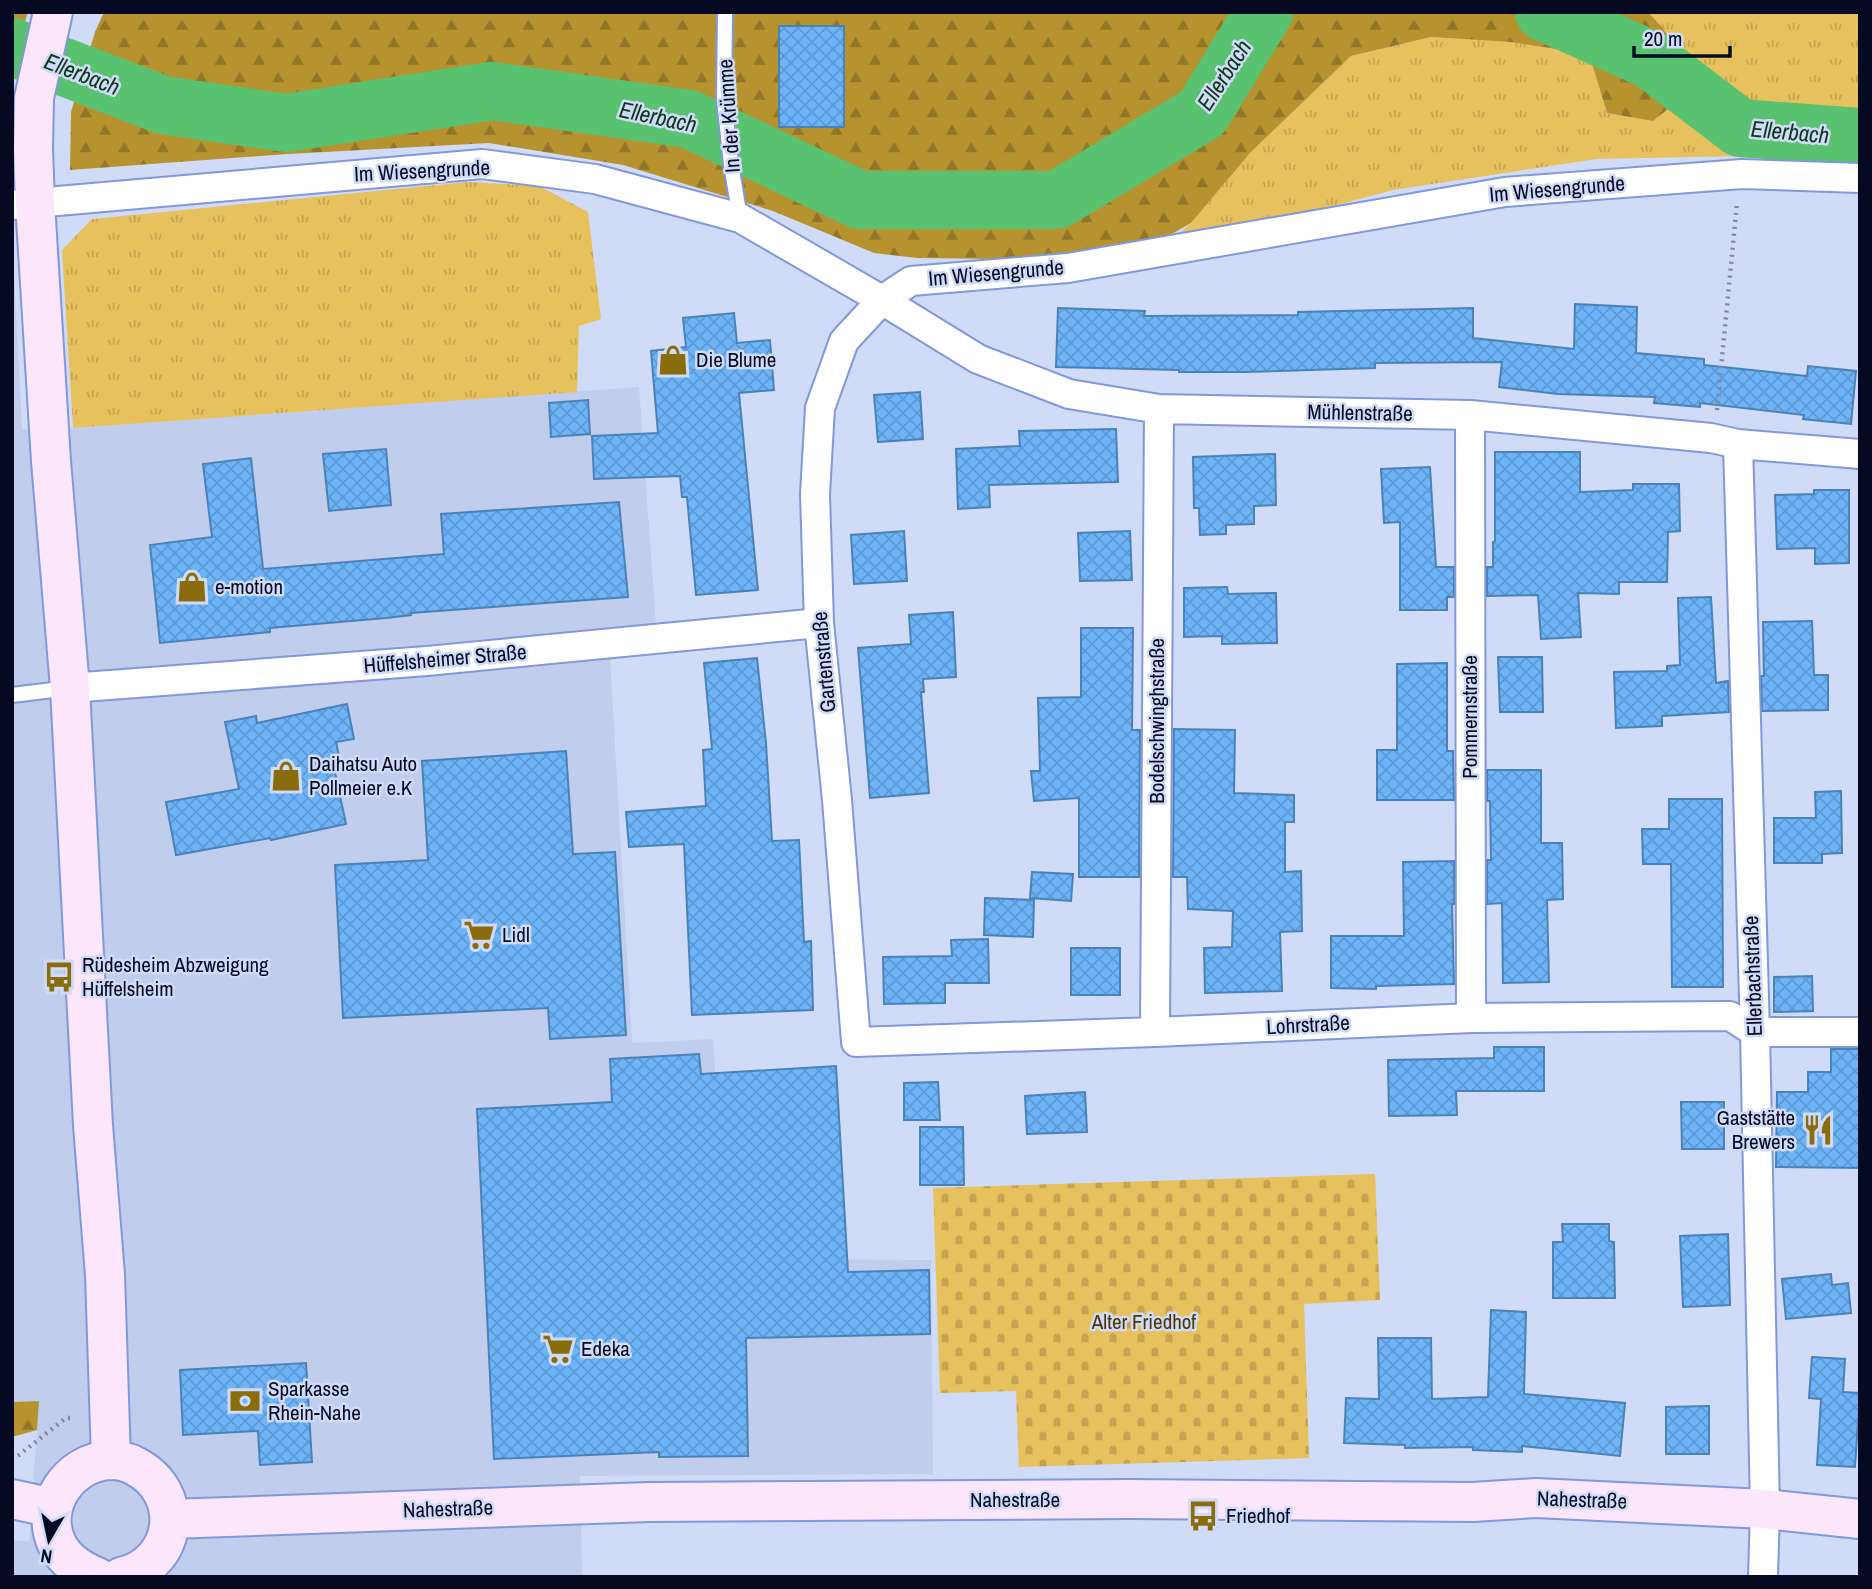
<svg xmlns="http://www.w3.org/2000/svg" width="1872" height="1589" viewBox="0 0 1872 1589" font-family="'Archivo Narrow',sans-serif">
	<defs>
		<pattern id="grass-tufts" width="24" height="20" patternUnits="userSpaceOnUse" patternTransform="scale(1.75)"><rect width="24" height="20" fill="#e7c15d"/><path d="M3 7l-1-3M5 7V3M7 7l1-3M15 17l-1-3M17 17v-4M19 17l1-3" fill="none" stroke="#c5a451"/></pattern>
		<pattern id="forest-firs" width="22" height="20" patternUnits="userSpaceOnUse" patternTransform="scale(1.75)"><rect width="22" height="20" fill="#b6932f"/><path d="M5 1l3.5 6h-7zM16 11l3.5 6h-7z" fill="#927628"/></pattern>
		<pattern id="cemetery-stones" width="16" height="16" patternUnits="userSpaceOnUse" patternTransform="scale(1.75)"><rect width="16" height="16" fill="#e7c15d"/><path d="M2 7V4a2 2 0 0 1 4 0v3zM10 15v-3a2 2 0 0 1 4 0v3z" fill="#c5a451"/></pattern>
		<pattern id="building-cross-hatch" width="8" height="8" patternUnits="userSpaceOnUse" patternTransform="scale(1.75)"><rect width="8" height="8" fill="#6db4f8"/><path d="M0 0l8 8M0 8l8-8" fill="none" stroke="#5d99d4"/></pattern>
	</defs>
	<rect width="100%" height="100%" fill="#d0dbf7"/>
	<path fill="#c1cdec" d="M12,233L22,429L73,428L639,387L658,654L610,657L632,1043L713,1039L727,1259L931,1260L933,1474L580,1476L582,1577H12V1540L29,1542L39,1401L12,1402Z"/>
	<path fill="url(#grass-tufts)" d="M1648,12H1860V150L1795,155L1596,159L1393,190L1159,253L1191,223L1251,152L1351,56L1431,37L1510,42L1589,54L1607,113L1653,121L1682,98L1680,54L1662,27Z
		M468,182L539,186L588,212L601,319L579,326L577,392L73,428L62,250L92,219Z"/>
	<path fill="url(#forest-firs)" d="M12,12H28L12,63Z
		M104,12H1648L1662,27L1680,54L1682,98L1653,121L1607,113L1589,54L1510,42L1431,37L1351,56L1251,152L1191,223L1139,253L993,259L917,258L874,253L773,211L623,165L489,143L288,154L70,170L71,112L95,32Z
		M39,1401L37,1430L12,1437V1402Z"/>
	<path fill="url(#cemetery-stones)" d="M1375,1174L1380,1300L1304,1304L1309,1458L1019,1467L1016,1391L940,1393L933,1188Z"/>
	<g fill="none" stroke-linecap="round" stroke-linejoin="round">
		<path stroke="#59c271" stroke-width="58" d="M1544,12L1651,60L1740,128L1860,137
			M12,47L163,105L286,123L492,91L689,119L860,200H1057L1202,113L1264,12"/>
	</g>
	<path fill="url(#building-cross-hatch)" stroke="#4a82b8" stroke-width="2" d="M779,26H844V127H779Z
		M1575,304L1637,307L1636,353L1704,359V365L1807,376L1808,366L1856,371L1851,424L1803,419L1804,415L1700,403V407L1654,403L1655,397L1558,394L1499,387L1502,362L1375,363V368L1244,372H1179V370L1056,367L1058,308L1145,311L1144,316L1298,315V312L1473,308V338L1574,349Z
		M734,313L737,343L770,340L774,390L739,393L758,590L696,595L687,497H682L680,476L594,479L592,436L658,433L651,351L686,347L683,318Z
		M920,392L923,439L878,442L874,395Z
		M588,400L590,434L551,437L549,403Z
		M1116,429L1118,482L989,485L990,507L958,509L956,449L1020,446L1019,431Z
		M386,449L391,505L329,511L323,454Z
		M1495,452H1580V492L1633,490V484H1679L1680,531L1668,532L1667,582H1619V594L1578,593L1581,637L1541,639L1538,595L1487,596V567H1493V542L1495,541Z
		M1275,454L1276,505L1254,506V524L1226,525V534L1200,535L1199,508H1194L1193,457Z
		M251,458L263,569L444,554L441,514L619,502L628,597L411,613V615L386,618L270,628V632L160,643L150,545L212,537L203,464Z
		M1430,467L1436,567H1454V597H1447V610H1400V522L1384,523L1381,469Z
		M1814,490H1849V563L1815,564V548L1777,549L1775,495L1814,494Z
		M904,531L907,581L854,584L851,535Z
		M1130,531L1132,580L1080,581L1078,533Z
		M1227,587L1228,594L1276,593L1277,643L1222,644V636L1184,637V588Z
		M1711,597L1716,683L1728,681L1729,712L1662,716V726L1616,728L1614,672L1667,671V666L1680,665L1678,598Z
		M953,612L956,677L923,679L924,692H921L929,793L870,798L858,648L911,644L909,615Z
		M1812,621L1814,675H1828V710L1762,711L1761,676H1764L1763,622Z
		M1081,628H1133L1132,730H1140L1139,877H1079V798L1034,801L1031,771H1040L1038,698L1081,697Z
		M1498,657H1542L1543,712H1500Z
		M757,658L766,743L772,841L799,840L804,942L811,941L813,1010L692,1015L684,844L629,847L626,812L706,806L703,750L712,749L704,663Z
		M1447,663V751H1453L1454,800H1377V750H1397V664Z
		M347,704L354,739L336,742L341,766L334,768L346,824L271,840L270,838L176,855L166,802L239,789L225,722L256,716L257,723Z
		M1174,729L1235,730L1234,793L1294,795V822H1285V872L1301,871L1302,931L1280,932L1282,991L1205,993L1204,948L1232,947L1233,911L1188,909L1187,877H1173Z
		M566,751L573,854L615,852L626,1035L550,1039L548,1008L343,1018L335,865L428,860L422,761Z
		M1487,770H1541V843H1562L1563,899L1547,900L1549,982L1503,983L1502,903L1487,904V860H1491L1490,801H1487Z
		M1841,791L1842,853L1822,854V863H1774V818H1816L1815,792Z
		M1669,799H1722L1723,987H1672L1671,864H1643L1642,829H1669Z
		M1454,861V904H1452L1454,984L1376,986V989L1331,988V936H1404L1403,862Z
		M1032,872L1073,874L1071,901L1030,898Z
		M985,898L1034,900L1033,937L984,935Z
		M988,939L989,983H945V1003L884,1004L883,957L952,956L951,940Z
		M1071,948H1120V995H1071Z
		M1812,976L1813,1011L1774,1012V977Z
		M1494,1047H1544V1091H1456L1457,1115L1389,1116L1388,1060L1494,1058Z
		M1831,1049H1860V1168L1776,1167L1777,1092H1808V1072H1831Z
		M699,1054L701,1074L836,1066L848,1272L929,1270L930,1334L746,1338L748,1456L659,1457V1452L494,1459L477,1109L612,1102L610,1059Z
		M938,1082L940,1120H904V1083Z
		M1085,1092L1087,1132L1027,1134L1025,1096Z
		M1681,1102H1724V1149H1682Z
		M920,1127H963L964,1185H920Z
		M1562,1224H1609V1241L1614,1242L1615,1298H1553V1242H1563Z
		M1728,1234L1730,1305L1683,1307L1680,1236Z
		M1831,1274L1832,1285L1848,1283L1851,1313L1786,1319L1782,1279Z
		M1491,1310L1526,1312L1524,1394L1625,1403L1620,1456L1522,1446V1452L1473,1450V1447L1405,1448V1445L1344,1443L1346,1398L1379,1399L1378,1338H1431L1432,1399L1488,1397Z
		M1812,1357L1845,1359L1843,1392L1860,1393L1855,1467L1817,1465L1821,1399L1809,1398Z
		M306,1363L312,1462L260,1465L258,1431L183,1435L180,1370Z
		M1709,1406V1454H1666V1407Z"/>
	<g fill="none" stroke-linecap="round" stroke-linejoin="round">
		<g stroke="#8198db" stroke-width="18">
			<path id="lane" d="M725,12L724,99L731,164L740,218
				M12,695L69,688"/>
		</g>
		<g stroke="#8198db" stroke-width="32">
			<path id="street" d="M12,205L482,164L595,179L740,218L882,300L911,281L1068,268L1505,192L1742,174L1860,178
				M1470,415L1471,1018
				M1738,444L1755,1032L1765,1509L1763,1577
				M1860,454L1738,444L1711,438L1470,415L1159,409L1069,394L978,359L882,300L844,341L820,408L815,494L819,623L837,800L856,1042L1155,1032L1471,1018L1730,1016L1755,1032H1860
				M70,688L427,661L819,623
				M1155,1032L1159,409"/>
		</g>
		<g stroke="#8198db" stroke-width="42">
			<path id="secondary" d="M53,12L34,98L33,149L35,203L51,461L70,688L93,1125L105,1275L111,1460
				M12,1499L53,1508
				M170,1519L649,1502L1130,1499L1473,1502L1536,1498L1765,1509L1860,1519
				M97,1577C80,1570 65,1561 57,1544C39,1506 69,1462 110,1460C118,1460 128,1462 135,1466C187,1493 178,1564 121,1577"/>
		</g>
		<path stroke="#7d85a0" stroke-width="4.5" stroke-dasharray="2 5" stroke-linecap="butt" d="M1717,410L1737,203
			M12,1457L15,1458L66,1418H75"/>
		<use href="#lane" stroke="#fff" stroke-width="14"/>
		<use href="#street" stroke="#fff" stroke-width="28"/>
		<use href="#secondary" stroke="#fce6fb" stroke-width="38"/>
	</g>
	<defs>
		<g id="shop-bare" transform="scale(2.415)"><path d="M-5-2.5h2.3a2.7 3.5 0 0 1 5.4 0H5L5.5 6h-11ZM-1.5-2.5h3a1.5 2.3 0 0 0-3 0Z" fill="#896c0b" stroke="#d0dbf7" stroke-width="2.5" paint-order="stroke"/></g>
		<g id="supermarket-bare" transform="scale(2.415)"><path d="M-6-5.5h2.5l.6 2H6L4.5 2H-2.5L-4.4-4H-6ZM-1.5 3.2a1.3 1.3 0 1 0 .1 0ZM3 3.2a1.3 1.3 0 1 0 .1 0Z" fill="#896c0b" stroke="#d0dbf7" stroke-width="2.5" paint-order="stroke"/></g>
		<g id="bus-bare" transform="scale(2.415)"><path d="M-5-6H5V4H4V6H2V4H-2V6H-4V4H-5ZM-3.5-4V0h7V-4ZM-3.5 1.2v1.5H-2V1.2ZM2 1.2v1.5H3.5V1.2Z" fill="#896c0b" stroke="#d0dbf7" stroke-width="2.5" paint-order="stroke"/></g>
		<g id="restaurant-bare" transform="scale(2.415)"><path d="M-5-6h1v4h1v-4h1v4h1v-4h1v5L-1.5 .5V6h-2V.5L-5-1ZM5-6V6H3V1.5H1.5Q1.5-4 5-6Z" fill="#896c0b" stroke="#d0dbf7" stroke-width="2.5" paint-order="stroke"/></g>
		<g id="bank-bare" transform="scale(2.415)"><path d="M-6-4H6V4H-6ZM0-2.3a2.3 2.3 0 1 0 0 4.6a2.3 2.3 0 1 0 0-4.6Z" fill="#896c0b" stroke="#d0dbf7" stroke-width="2.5" paint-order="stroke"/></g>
	</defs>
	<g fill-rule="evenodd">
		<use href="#shop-bare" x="673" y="360"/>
		<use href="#shop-bare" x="192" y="587"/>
		<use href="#shop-bare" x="286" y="776"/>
		<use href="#supermarket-bare" x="479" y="935"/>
		<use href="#bus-bare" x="59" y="977"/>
		<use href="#restaurant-bare" x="1818" y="1130"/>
		<use href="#supermarket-bare" x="558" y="1349"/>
		<use href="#bank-bare" x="245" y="1401"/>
		<use href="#bus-bare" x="1203" y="1516"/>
	</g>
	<g text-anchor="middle" stroke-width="5" stroke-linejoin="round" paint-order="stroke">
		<g font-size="21" fill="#050a22" stroke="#d0dbf7">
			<text transform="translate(729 116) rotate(-94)" y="7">In der Krümme</text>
			<text transform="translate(422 171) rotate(-3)" y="7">Im Wiesengrunde</text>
			<text transform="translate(1557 189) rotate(-5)" y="7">Im Wiesengrunde</text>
			<text transform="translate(996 273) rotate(-5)" y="7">Im Wiesengrunde</text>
			<text transform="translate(1360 413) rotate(1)" y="7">Mühlenstraße</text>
			<text transform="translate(445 659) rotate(-5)" y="7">Hüffelsheimer Straße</text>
			<text transform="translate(824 662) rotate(-95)" y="7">Gartenstraße</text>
			<text transform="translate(1470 717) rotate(-90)" y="7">Pommernstraße</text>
			<text transform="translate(1157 721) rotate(-90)" y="7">Bodelschwinghstraße</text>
			<text transform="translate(1753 976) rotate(-92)" y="7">Ellerbachstraße</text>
			<text transform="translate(1308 1025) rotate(-3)" y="7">Lohrstraße</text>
			<text x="1015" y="1507">Nahestraße</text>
			<text transform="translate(1582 1500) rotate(2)" y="7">Nahestraße</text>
			<text transform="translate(448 1509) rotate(-2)" y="7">Nahestraße</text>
		</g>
		<g font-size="21" fill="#050a22" stroke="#d0dbf7" text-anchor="start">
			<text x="696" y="367">Die Blume</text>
			<text x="215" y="594">e-motion</text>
			<text x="309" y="771">Daihatsu Auto<tspan x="309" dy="24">Pollmeier e.K</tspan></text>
			<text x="502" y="942">Lidl</text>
			<text x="82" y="972">Rüdesheim Abzweigung<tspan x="82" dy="24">Hüffelsheim</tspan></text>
			<text x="1795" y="1125" text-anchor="end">Gaststätte<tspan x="1795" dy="24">Brewers</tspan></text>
			<text x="581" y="1356">Edeka</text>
			<text x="268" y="1396">Sparkasse<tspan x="268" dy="24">Rhein-Nahe</tspan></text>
			<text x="1226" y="1523">Friedhof</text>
		</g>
		<g font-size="21" fill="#493700" stroke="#d0dbf7">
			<text x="1144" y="1329">Alter Friedhof</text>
		</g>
		<g font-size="23" font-style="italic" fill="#0c3718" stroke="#d0dbf7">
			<text transform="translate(82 74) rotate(21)" y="8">Ellerbach</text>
			<text transform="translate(1224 75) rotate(-57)" y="8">Ellerbach</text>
			<text transform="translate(658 117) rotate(12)" y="8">Ellerbach</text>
			<text transform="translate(1790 132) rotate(5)" y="8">Ellerbach</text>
		</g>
	</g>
	<rect width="1872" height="1589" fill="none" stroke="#050a22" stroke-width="28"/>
	<g transform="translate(49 1540) rotate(189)" stroke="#d0dbf7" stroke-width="5" paint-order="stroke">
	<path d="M0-5L12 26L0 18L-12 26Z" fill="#050a22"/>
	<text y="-10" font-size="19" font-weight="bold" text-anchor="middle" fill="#050a22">N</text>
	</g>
	<path d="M1634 46v10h96v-10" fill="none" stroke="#050a22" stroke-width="3.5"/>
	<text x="1644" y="46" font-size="21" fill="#050a22" stroke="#d0dbf7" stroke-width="5" paint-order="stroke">20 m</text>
</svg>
